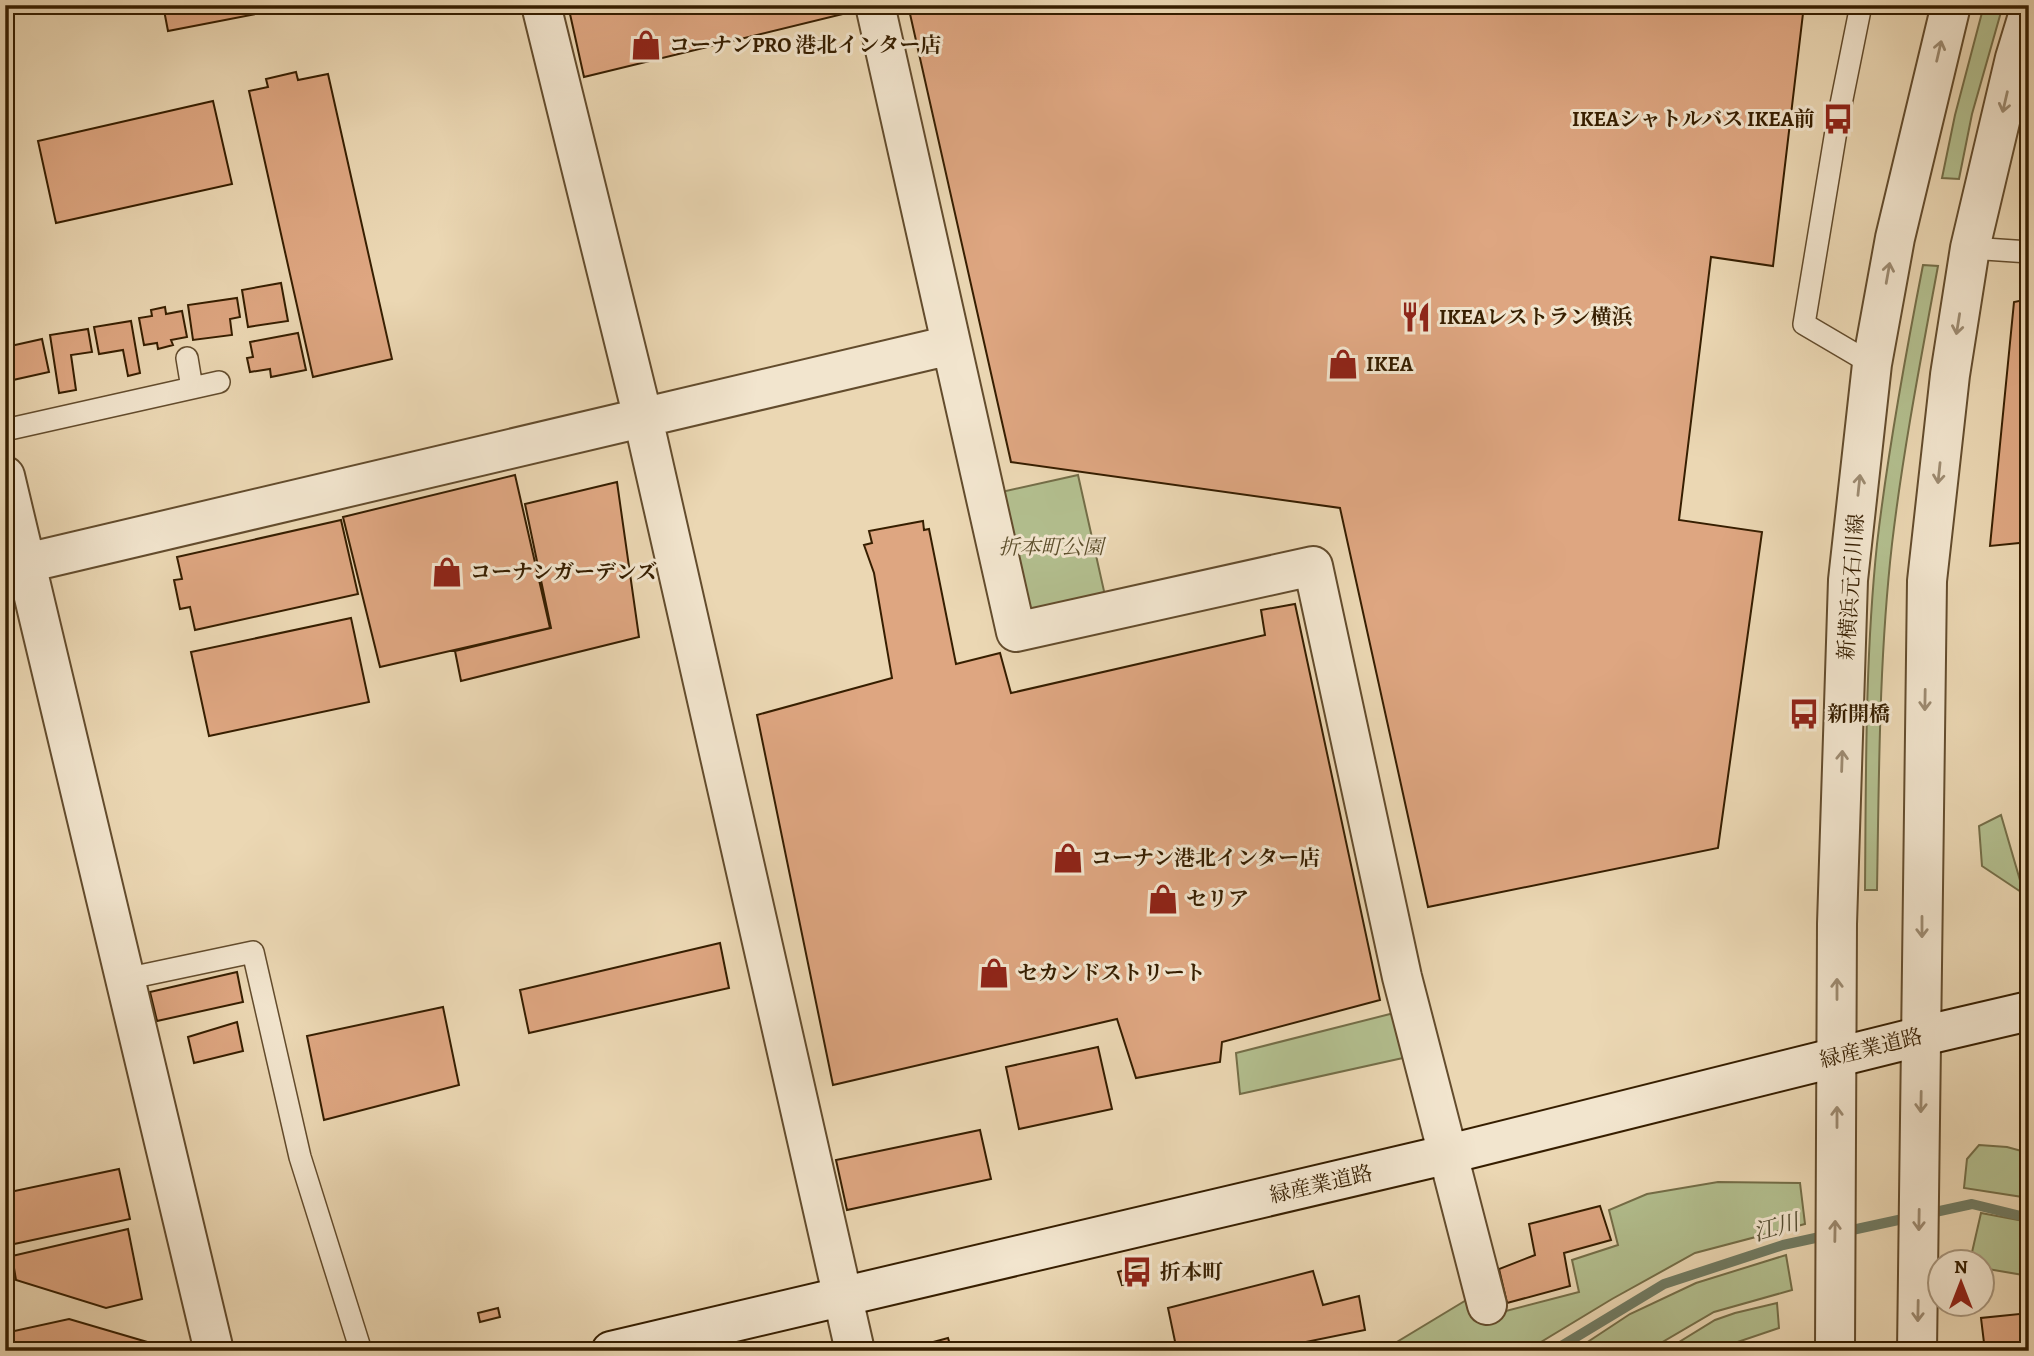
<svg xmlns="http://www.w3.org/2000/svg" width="2034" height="1356" viewBox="0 0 2034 1356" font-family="Alegreya,'Noto Serif JP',serif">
	<rect width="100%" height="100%" fill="#ebd7b3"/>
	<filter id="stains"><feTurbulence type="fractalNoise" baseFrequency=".00286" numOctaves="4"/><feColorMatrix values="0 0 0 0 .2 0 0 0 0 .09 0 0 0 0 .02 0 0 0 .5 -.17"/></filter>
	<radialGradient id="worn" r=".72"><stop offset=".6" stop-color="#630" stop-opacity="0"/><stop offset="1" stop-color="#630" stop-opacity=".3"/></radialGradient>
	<path fill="#b3bf8f" stroke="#746e48" stroke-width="2" d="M1984,5H2003L1972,114L1959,179L1942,178L1955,115Z
		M1923,265L1938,266C1921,358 1903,451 1892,544C1879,659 1879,774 1877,890H1865C1866,775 1865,659 1877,544C1888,450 1905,357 1923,265Z
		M1078,475L1106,600L1025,619L997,493Z
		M2001,815L2024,894L1982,866L1979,826Z
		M1398,1012L1412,1056L1240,1094L1236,1053Z
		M1979,1145L2007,1147L2029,1153V1198L1964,1188L1967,1159Z
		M1718,1182L1800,1183L1805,1224L1695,1253L1612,1299L1526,1351H1382L1473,1296L1479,1318L1579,1292L1572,1260L1618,1245L1609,1210L1647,1194Z
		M1981,1213L2029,1222V1276L1982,1268V1262L1970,1261Z
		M1786,1255L1792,1290L1714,1312L1647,1351H1574L1630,1314L1696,1283Z
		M1777,1303L1779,1328L1711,1351H1674L1671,1347L1715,1320L1735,1313Z"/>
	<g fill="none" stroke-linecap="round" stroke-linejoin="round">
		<path stroke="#717c64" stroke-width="10" d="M1553,1351L1664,1284L1783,1245L1972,1204L2029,1218"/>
	</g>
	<path fill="#dea681" stroke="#361e00" stroke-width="2" d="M163,5H302L168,31Z
		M568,5H846L847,13L584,77Z
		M908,5H1804L1773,266L1711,257L1679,520L1762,532L1718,848L1428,907L1340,508L1011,462Z
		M296,72L298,80L328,74L392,359L313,377L249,91L268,87L266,79Z
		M213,101L232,184L56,223L38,141Z
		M281,283L288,321L248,327L242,290Z
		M237,298L240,317L230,319L232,335L193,340L188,305Z
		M2029,299V542L1990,546L2014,302Z
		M165,307L166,314L182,311L187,337L171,340L173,345L158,349L157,343L144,345L139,318L152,316L151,310Z
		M131,321L140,373L128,376L123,350L99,354L94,327Z
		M88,329L92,352L71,355L76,390L59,393L50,335Z
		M298,333L306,370L271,377L270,369L250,372L247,358L253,357L250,342Z
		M42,339L49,372L13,380L6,347Z
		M515,475L550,628L380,667L343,517Z
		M617,482L639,637L461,681L455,651L551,628L525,504Z
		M341,520L358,594L195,630L190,607L180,609L174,580L182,579L177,557Z
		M923,521L924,530L929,529L956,664L1000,653L1011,693L1265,635L1261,610L1295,604L1380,1000L1222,1042L1220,1062L1136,1078L1117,1019L833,1085L757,715L892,678L874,573L864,545L872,543L869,531Z
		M351,618L369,702L209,736L191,652Z
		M720,943L729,988L529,1033L520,990Z
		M237,972L243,1002L157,1021L150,992Z
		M443,1007L459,1085L324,1120L307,1036Z
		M237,1022L243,1051L194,1063L188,1037Z
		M1098,1047L1112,1109L1019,1129L1006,1067Z
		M980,1130L991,1179L847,1210L836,1160Z
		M119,1169L130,1219L5,1246V1193Z
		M1600,1206L1611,1240L1564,1253L1570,1286L1507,1303L1499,1269L1535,1255L1529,1224Z
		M128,1229L142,1299L106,1308L16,1280L12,1256Z
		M1145,1264L1149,1277L1122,1285L1118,1272Z
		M1313,1271L1323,1305L1359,1296L1365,1330L1261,1351H1177L1168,1308Z
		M498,1308L500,1317L480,1322L478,1313Z
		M2029,1313V1351H1985L1981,1318Z
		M69,1319L178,1351H5V1333Z
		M948,1338L952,1351H900Z"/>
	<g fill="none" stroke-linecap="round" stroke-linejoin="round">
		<g stroke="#634c2d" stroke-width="24">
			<path id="service" d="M1861,5L1838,119L1804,324L1872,364
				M1970,248L2029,252
				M187,358L192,388
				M5,430L219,382
				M125,979L253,952L300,1157L361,1351"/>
		</g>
		<g stroke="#634c2d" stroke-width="42">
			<path id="minor" d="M541,5L643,418L855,1351
				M875,5L1016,632L1313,566L1402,977L1487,1305
				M5,476L214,1351
				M5,568L951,345"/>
		</g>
		<g stroke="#634c2d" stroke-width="42">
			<path id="tertiary" d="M1835,1351L1837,924L1848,580L1872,364L1895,238L1951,5
				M1917,1351L1927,581L1950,375L1970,248L2015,58L2029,12"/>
		</g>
		<g stroke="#361e00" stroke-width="42">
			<path id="secondary" d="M611,1351L1449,1154L1922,1036L2029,1011"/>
		</g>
		<use href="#service" stroke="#f2e5ce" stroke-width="21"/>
		<use href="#minor" stroke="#f2e5ce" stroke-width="38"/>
		<use href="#tertiary" stroke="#f2e5ce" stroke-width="38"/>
		<use href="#secondary" stroke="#f2e5ce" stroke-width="38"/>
	</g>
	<defs><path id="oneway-shaft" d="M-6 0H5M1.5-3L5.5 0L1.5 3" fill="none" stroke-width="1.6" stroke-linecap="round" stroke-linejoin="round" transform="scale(1.75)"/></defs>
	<g stroke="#9d8b71">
		<use href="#oneway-shaft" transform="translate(1939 51) rotate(-77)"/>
		<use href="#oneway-shaft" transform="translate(2005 102) rotate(103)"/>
		<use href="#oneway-shaft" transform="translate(1888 273) rotate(-80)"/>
		<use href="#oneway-shaft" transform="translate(1958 324) rotate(99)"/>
		<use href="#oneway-shaft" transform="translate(1939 473) rotate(96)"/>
		<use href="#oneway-shaft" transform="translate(1859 485) rotate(-84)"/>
		<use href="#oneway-shaft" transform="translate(1925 700) rotate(91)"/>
		<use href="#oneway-shaft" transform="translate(1842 761) rotate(-88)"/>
		<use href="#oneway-shaft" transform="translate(1922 927) rotate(90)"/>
		<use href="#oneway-shaft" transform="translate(1837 989) rotate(-90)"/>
		<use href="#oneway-shaft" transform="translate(1921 1102) rotate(91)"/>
		<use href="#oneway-shaft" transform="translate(1837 1117) rotate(-90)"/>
		<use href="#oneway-shaft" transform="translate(1919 1220) rotate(91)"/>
		<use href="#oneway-shaft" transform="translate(1835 1231) rotate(-89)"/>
		<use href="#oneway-shaft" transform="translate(1918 1311) rotate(91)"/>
	</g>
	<defs>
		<g id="shop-bare" transform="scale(2.415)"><path d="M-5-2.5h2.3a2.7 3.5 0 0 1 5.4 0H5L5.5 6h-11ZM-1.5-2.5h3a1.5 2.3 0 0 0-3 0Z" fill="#8f2418" stroke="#f2e5ce" stroke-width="2.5" paint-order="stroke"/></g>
		<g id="bus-bare" transform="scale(2.415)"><path d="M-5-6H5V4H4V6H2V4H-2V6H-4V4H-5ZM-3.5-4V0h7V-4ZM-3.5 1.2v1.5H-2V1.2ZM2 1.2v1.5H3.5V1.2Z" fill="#8f2418" stroke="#f2e5ce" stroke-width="2.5" paint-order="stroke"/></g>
		<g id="restaurant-bare" transform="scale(2.415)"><path d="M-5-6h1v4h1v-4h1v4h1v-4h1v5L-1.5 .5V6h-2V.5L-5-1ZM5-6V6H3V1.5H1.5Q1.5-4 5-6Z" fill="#8f2418" stroke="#f2e5ce" stroke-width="2.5" paint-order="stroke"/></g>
	</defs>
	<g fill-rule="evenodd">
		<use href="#shop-bare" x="646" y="45"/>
		<use href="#bus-bare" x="1838" y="119"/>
		<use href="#restaurant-bare" x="1416" y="317"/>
		<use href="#shop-bare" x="1343" y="364"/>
		<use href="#shop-bare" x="447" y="572"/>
		<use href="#bus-bare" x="1804" y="714"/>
		<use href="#shop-bare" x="1068" y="858"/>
		<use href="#shop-bare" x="1163" y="899"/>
		<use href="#shop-bare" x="994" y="973"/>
		<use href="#bus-bare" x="1137" y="1272"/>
	</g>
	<g text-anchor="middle" stroke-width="6" stroke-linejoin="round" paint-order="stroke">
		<g font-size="21" font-weight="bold" fill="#361e00" stroke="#f2e5ce" text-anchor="start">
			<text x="669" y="52">コーナンPRO 港北インター店</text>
			<text x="1815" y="126" text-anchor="end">IKEAシャトルバス IKEA前</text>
			<text x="1439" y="324">IKEAレストラン横浜</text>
			<text x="1366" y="371">IKEA</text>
			<text x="470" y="579">コーナンガーデンズ</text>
			<text x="1827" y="721">新開橋</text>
			<text x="1091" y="865">コーナン港北インター店</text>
			<text x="1186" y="906">セリア</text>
			<text x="1017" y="980">セカンドストリート</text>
			<text x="1160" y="1279">折本町</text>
		</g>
		<g font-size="21" font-style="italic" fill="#5c4e2b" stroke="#f2e5ce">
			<text x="1051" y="554">折本町公園</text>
		</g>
		<g font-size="21" fill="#361e00" stroke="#f2e5ce">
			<text transform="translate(1851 587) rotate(-86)" y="7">新横浜元石川線</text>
			<text transform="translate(1871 1048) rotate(-14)" y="7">緑産業道路</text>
			<text transform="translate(1321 1184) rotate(-13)" y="7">緑産業道路</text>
		</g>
		<g font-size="23" font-style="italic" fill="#544d32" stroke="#f2e5ce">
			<text transform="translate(1776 1227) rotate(-15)" y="8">江川</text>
		</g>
	</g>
	<rect width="2034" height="1356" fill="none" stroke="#ebd7b3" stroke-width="28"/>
	<rect x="7" y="7" width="2020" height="1342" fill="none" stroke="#361e00" stroke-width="3.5"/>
	<rect x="14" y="14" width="2006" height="1328" fill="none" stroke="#361e00" stroke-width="2"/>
	<g transform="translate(1961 1283)"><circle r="33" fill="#f2e5ce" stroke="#a7957c" stroke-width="2"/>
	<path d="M0-5L12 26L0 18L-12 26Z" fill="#8f2418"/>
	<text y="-10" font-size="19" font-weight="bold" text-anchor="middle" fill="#361e00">N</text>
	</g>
	<rect width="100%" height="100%" filter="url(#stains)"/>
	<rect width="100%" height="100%" fill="url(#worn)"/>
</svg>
